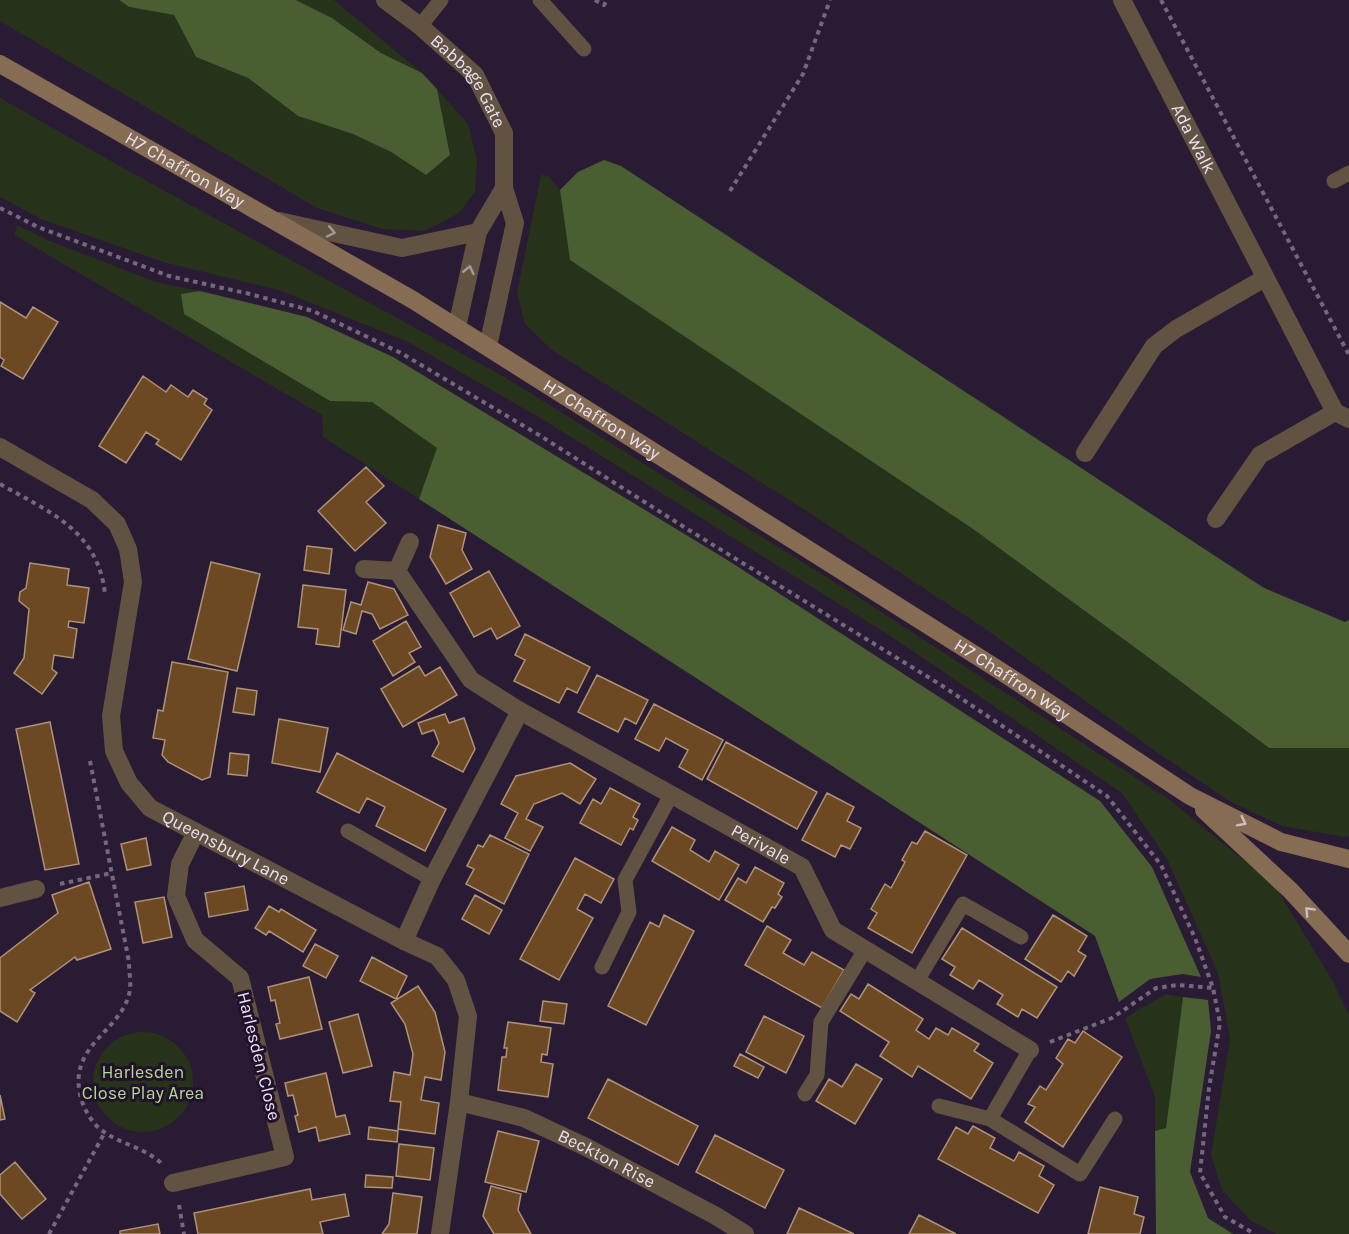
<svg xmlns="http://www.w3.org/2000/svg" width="1349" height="1234" viewBox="0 0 1349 1234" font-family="Karla,sans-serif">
	<rect width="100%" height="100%" fill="#2a1b34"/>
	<path fill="#263219" d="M0,0H119L129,7L174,15L196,57L248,78L298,116L353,134L391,152L426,175L450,155L437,89L468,124L477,160L475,192L459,213L425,231L382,229L317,208L0,21Z
		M296,0H334L422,73L381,53L332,18Z
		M0,98L125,169L501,375L852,593L1170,800L1275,886L1332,980L1349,1015V1234H1276L1250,1220L1222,1190L1211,1155L1230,1039L1218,973L1167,859L1122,793L889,635L542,419L408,342L279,290L163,262L41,219L0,197Z
		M541,175L548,176L560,190L570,260L973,529L1156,663L1269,748H1349V836L1345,837L1282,826L1231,802L1155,751L984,628L808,512L552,350L525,324L517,293Z
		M17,225L50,241L156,282L200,291L181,294L184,314L330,401H372L438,448L419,499L323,437L322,415L14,235Z
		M1166,994L1183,997L1166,1129L1155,1131V1097L1125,1018Z
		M93 1082a50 50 0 1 1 100 0a50 50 0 1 1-100 0Z"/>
	<path fill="#495e31" d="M119,0H296L332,18L381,53L422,73L437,89L450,155L426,175L391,152L353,134L298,116L248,78L196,57L174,15L129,7Z
		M604,160L621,166L1264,588L1345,622L1349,620V748H1269L1156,663L973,529L570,260L560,190L578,172Z
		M200,291L307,317L393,357L729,561L1100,801L1152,867L1201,977L1183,974L1150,979L1119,1002L1095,936L419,499L437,448L372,402L330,401L184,314L181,294Z
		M1183,997L1208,1000L1211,1031L1190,1172L1208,1218L1233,1234H1156L1155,1131L1166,1128Z"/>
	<path fill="#6d4923" stroke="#ae9379" stroke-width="1.5" d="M0,302L26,318L33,307L58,322L23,379L1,366L4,360L0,357Z
		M143,376L166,392L171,385L188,397L193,390L207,399L204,404L212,410L181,460L156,444L159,440L146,432L126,463L99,446Z
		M366,467L384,486L366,502L386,523L355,551L318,511Z
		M438,525L466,533L462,550L472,569L446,584L430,557Z
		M307,546L332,549L329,574L304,570Z
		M211,562L260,574L237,671L188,659Z
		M30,563L69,569L67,585L89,588L84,623L69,621L68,627L77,629L73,658L54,655L52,669L57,673L42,694L14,673L24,658L29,609L19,601L20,592L26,588Z
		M489,571L520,626L497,639L491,628L474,637L450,593Z
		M368,582L394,589L408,615L380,629L372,614L362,611L356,634L343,630L351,602L361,605Z
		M303,585L346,590L339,647L316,644L318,629L298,627Z
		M406,621L421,647L409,653L415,662L393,676L373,641Z
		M525,634L590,667L577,693L567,688L559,703L514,681L525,660L515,655Z
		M172,662L228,672L210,777L202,780L168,762L162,755L165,740L153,738L158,710L163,711Z
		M419,666L425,676L440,667L457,695L403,727L381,689Z
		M597,675L648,700L636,724L625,718L618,732L578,712Z
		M237,688L257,691L254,715L233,712Z
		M654,704L723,740L702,780L679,767L688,750L666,738L659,751L635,739Z
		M445,714L449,723L464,718L475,749L463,772L432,756L439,743L434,730L422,734L418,723Z
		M279,719L328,728L320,772L272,763Z
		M50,722L79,864L45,870L16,729Z
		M726,742L817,792L797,829L707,779Z
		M230,753L249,755L247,776L228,774Z
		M337,753L446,809L425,851L376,826L385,807L367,798L359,813L317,792Z
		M570,763L596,779L580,804L562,793L534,804L526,819L543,827L530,851L505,838L518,813L501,804L516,776Z
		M610,788L640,804L633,817L638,820L633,830L630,828L621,845L580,823L593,799L601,804Z
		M827,793L854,807L847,821L861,828L850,849L841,845L835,857L802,840Z
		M672,827L695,840L690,850L709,862L715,851L739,865L719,900L652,861Z
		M925,831L967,855L912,953L868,928L877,913L871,909L885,884L891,888L905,862L902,860L912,842L917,844Z
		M490,835L529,854L504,904L466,884L474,869L467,866L478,845L483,847Z
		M146,838L151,865L127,870L121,844Z
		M575,858L614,879L601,903L585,894L577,909L593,918L559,980L520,959Z
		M755,867L784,883L778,894L782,897L775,908L772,907L763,922L725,900L738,878L746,883Z
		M89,882L111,949L77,960L75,957L30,990L35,993L17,1022L0,1011V958L58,913L52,895Z
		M244,886L248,910L209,917L205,893Z
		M475,895L502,910L489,934L462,919Z
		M164,897L172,937L143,943L135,902Z
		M269,906L279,912L281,909L316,930L303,952L269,931L266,935L255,928Z
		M664,915L694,931L646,1025L608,1006L650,922L659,927Z
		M1053,915L1087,936L1078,951L1086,956L1074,976L1068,971L1061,982L1025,959Z
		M767,926L791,940L783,953L804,965L812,952L844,970L822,1008L745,965Z
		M962,928L1057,987L1037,1018L1022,1009L1018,1017L997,1004L1003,995L979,980L973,989L950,975L955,967L942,959Z
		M315,944L338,956L326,978L303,966Z
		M372,957L407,976L396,999L360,981Z
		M309,977L322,1029L280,1039L276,1024L280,1023L275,1000L271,1001L268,987Z
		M868,984L923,1019L916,1030L929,1039L936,1028L948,1035L952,1028L979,1044L974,1051L993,1063L971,1099L918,1066L912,1077L880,1056L889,1042L840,1011L851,994L859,999Z
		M418,986L435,1012L445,1052L441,1080L425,1077L421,1100L439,1103L435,1134L398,1129L401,1102L390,1101L394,1072L410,1075L413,1054L405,1024L391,1003Z
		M543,1001L567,1004L564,1024L540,1021Z
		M358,1014L372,1066L343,1073L329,1022Z
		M764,1016L804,1036L786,1073L746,1052Z
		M508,1022L551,1028L547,1055L542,1054L541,1062L553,1064L548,1097L498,1090L502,1057H506L507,1048H504Z
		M1083,1031L1122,1057L1063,1147L1025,1122L1035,1107L1028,1104L1040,1086L1046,1090L1063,1064L1056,1058L1068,1039L1075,1043Z
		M740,1054L764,1067L758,1078L734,1066Z
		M856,1064L882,1079L855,1124L816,1101L829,1079L842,1087Z
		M326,1073L336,1117L345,1115L350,1134L319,1141L316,1127L299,1132L295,1116L298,1115L293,1095L288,1096L285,1083Z
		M608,1079L698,1126L678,1165L588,1118Z
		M0,1095L5,1119L0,1120Z
		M973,1126L995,1138L990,1148L1014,1161L1019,1152L1044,1166L1039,1176L1054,1185L1038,1213L938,1159L956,1127L968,1134Z
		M369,1127L398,1131L397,1142L368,1139Z
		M498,1131L539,1141L526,1192L485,1182Z
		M715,1135L784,1170L765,1208L696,1172Z
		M399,1144L434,1148L430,1180L396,1176Z
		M15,1162L46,1199L22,1219L0,1194V1175Z
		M366,1175L393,1177L392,1188L365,1187Z
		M491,1186L521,1194L518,1210L531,1234H494L483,1216Z
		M1100,1187L1138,1197L1134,1214L1144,1217L1140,1234H1088Z
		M310,1189L312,1200L345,1194L349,1216L320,1222L323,1234H198L194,1213Z
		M393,1193L422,1197L417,1234H382L389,1224Z
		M799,1208L854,1234H787Z
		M919,1215L956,1234H909Z
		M158,1224L160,1234H120V1231Z"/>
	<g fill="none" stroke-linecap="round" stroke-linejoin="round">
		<path stroke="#75687e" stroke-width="4" stroke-dasharray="4.5 4.5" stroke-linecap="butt" d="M595,0L604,5L607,0
			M1161,0L1349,355
			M730,191L803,74L830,0
			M0,208L38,227L169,276L250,294L313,311L401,353L539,435L684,527L941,685L1107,796L1161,865L1195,938L1213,988L1220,1023L1209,1088L1200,1173L1225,1217L1255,1234
			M0,484C49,512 98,530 105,594
			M90,761L129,962C129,971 131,981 130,990C123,1030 73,1042 79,1089C81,1102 86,1113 94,1123C111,1143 142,1145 161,1163
			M60,884L112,873
			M1050,1042L1112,1018L1156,988L1178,985L1213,988
			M179,1205L184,1234
			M49,1234L105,1132"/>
		<path stroke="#625242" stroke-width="15" d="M540,0L584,49
			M420,26L441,0
			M1334,181L1349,173
			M348,831L432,879
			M602,967L629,912L625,880L671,795
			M917,981L963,904L1021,937
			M1030,1050L990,1119L1080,1174L1115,1119
			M805,1094L817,1075L821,1022L865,950
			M939,1106L990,1119"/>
		<g stroke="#625242" stroke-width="18">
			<path id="s1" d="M385,0L420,26L475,75L504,133V188"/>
			<path id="s2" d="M1122,0L1335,412L1349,419"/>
			<path d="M279,221L402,248L478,232"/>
			<path d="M457,327L478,232L504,188L515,223L488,346"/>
			<path id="s3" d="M0,447L92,500L117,524L128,549L133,582L111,716L114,751L129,783L150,808L404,941L437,956L456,980L468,1016L459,1102L440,1234"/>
			<path d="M1085,453L1154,346L1176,329L1265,278"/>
			<path d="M1216,519L1260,455L1335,412"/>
			<path d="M364,569L397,571"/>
			<path id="s4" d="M397,571L471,680L520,711L802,867L833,930L1030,1050"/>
			<path d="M397,571L410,542"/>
			<path d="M0,898L36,889"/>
			<path d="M404,941L432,879L520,711"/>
			<path id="s5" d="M459,1102L524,1118L556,1133L586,1147L716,1216L745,1234"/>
			<path d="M173,1183L285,1157L240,978L195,940L176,896L180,864L196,832"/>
		</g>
		<g stroke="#866c53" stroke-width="18">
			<path id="s6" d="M0,64L413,300L999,670L1190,796L1281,842L1349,859"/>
			<path d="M1204,810L1291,891L1349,954"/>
		</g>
	</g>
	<defs><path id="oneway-chevron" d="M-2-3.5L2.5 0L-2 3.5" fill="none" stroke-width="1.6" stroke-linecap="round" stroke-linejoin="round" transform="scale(1.5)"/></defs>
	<g stroke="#a69a9a">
		<use href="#oneway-chevron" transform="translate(331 232) rotate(12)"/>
		<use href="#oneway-chevron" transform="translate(469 270) rotate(-77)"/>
	</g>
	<g stroke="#ccbec2">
		<use href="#oneway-chevron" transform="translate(1242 822) rotate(27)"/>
		<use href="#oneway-chevron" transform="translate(1309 911) rotate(-133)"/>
	</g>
	<g text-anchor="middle" stroke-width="6" stroke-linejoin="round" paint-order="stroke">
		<g font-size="18" fill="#eae1f2" stroke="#20122a">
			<text dy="6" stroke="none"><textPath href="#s1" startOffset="118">Babbage Gate</textPath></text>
			<text dy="6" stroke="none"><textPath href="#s2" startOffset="156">Ada Walk</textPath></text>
			<text dy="6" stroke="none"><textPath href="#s6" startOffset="213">H7 Chaffron Way</textPath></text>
			<text dy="6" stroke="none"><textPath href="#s6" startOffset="699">H7 Chaffron Way</textPath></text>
			<text dy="6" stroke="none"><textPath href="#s6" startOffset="1185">H7 Chaffron Way</textPath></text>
			<text dy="6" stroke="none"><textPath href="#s4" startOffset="465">Perivale</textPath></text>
			<text dy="6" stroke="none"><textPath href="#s3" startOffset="526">Queensbury Lane</textPath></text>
			<text transform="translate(259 1056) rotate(76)" y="6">Harlesden Close</text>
			<text dy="6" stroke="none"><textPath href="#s5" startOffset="159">Beckton Rise</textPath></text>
		</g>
		<g font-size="18" fill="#b5d890" stroke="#20122a">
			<text x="143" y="1078">Harlesden<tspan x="143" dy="21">Close Play Area</tspan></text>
		</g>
	</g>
</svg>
